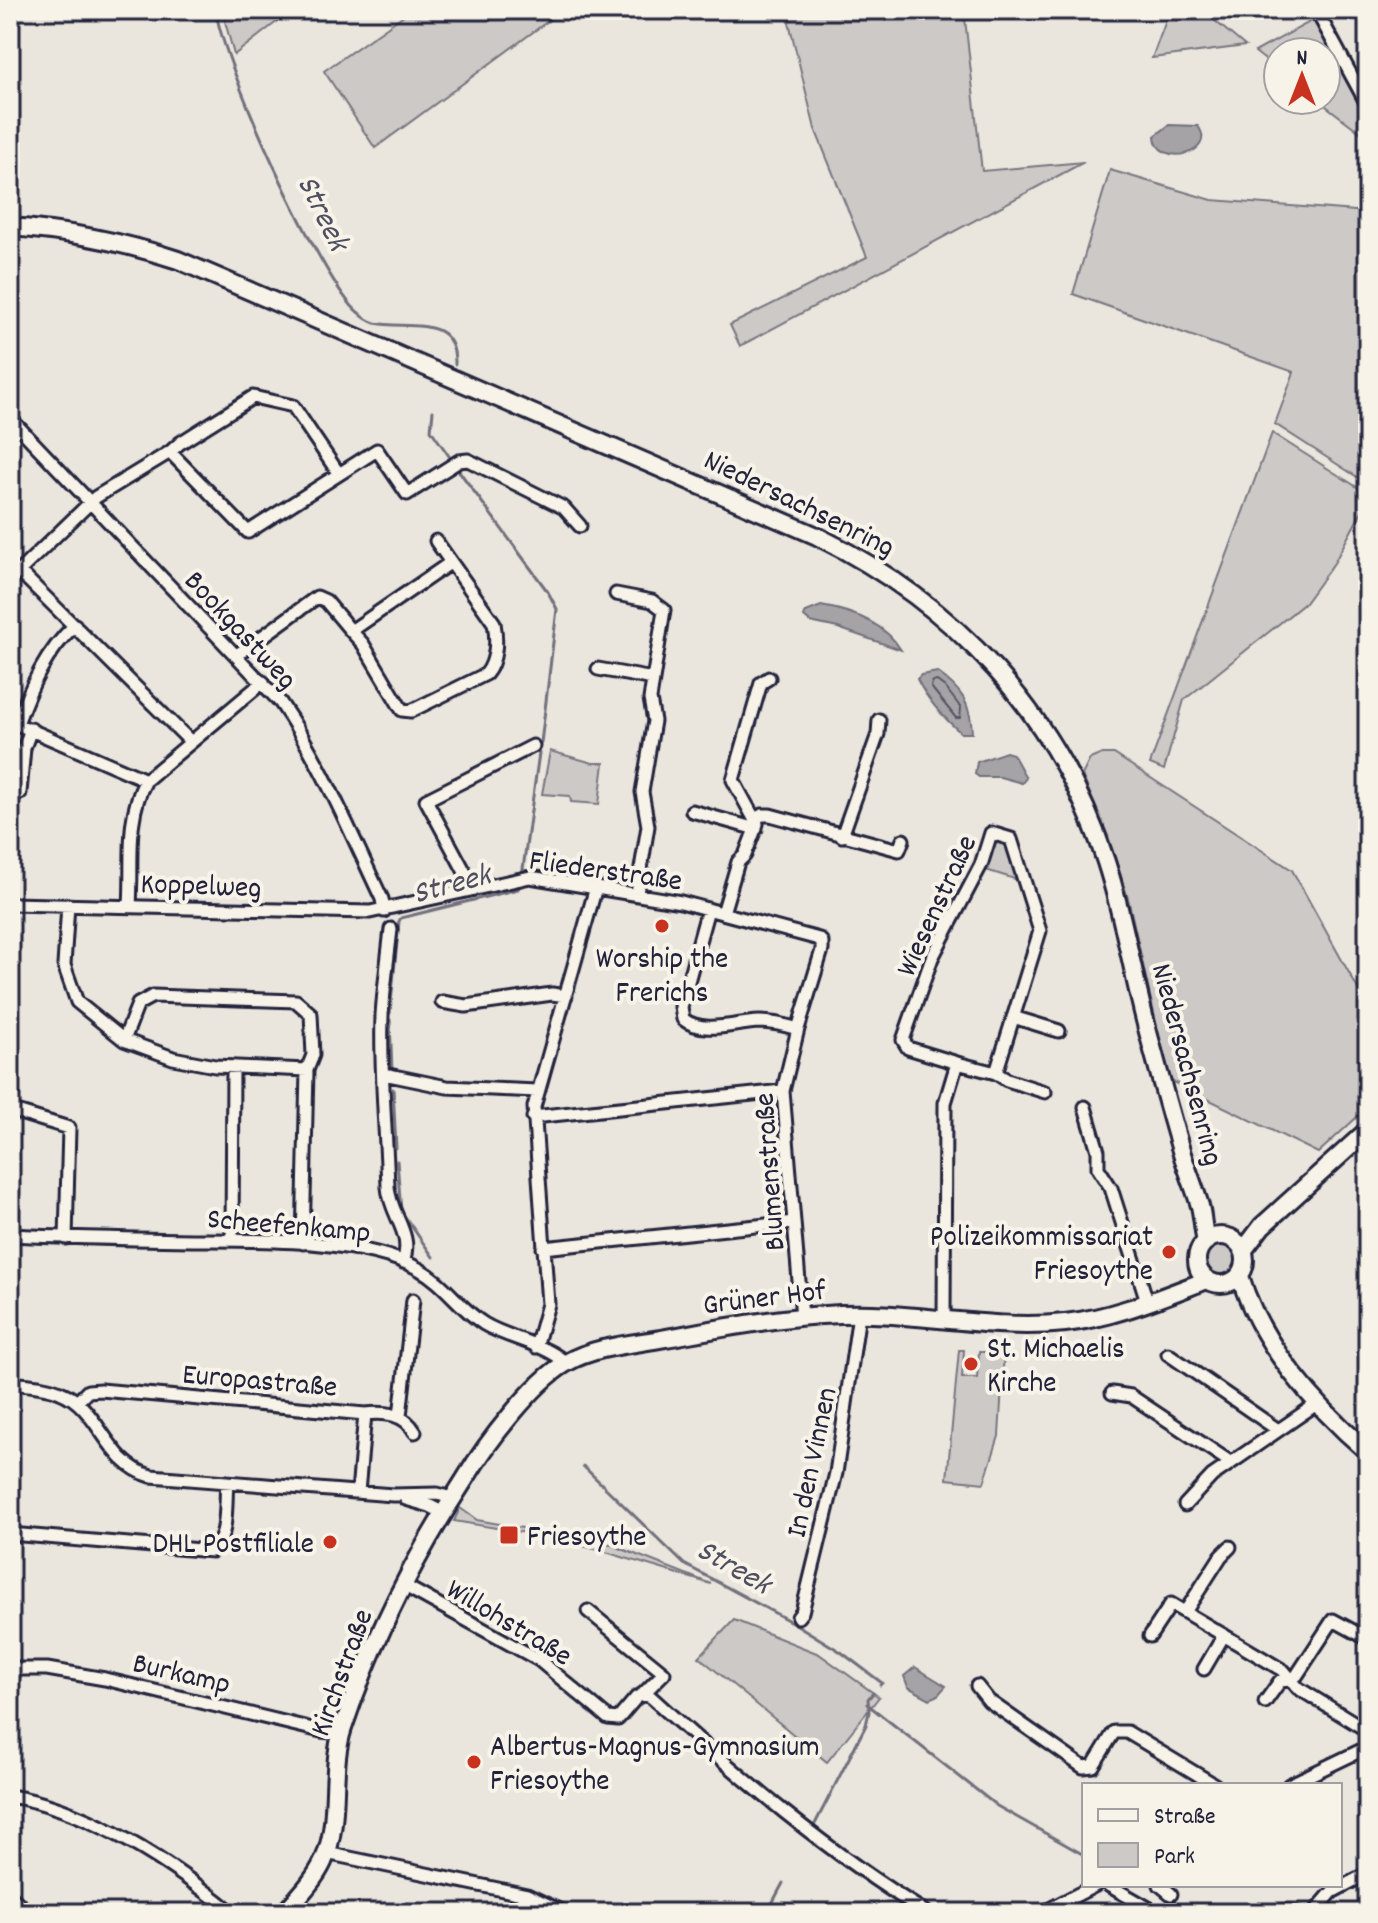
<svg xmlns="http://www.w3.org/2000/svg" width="1378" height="1923" viewBox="0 0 1378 1923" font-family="Dekko,sans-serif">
	<rect width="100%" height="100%" fill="#eae6de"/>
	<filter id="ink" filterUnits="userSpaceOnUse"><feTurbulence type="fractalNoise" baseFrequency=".0125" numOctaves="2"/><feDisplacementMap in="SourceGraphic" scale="16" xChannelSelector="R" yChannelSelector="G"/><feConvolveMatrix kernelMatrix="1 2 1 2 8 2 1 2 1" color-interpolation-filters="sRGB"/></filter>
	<g filter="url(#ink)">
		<path fill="#cdc9c6" stroke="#787680" stroke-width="2" d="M222,10H292L234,55Z
			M411,10H563L375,148L324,71Z
			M786,10H964L982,171L1084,162L740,346L730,325L867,257L815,129Z
			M1170,10H1202L1245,46L1152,58Z
			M1315,19L1368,122V138L1318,100H1326V52H1278V70L1255,52Z
			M1110,170L1212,200L1368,212V484L1275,424L1294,372L1073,294Z
			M1272,433L1368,494V500L1334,563L1305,603L1184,700L1164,770L1150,764Z
			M550,751L593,763H604L599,804L571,802L570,796L542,794Z
			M1102,754H1114L1292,870L1368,1007V1107L1318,1153L1169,1080L1128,898L1108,836L1082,775L1090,759Z
			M999,840L1009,847L1021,881L986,870L992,844Z
			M1204 1261a17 17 0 1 1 34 0a17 17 0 1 1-34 0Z
			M959,1350H964L962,1378H977L979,1352H1004L999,1436L984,1483L947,1479Z
			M460,1508L477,1520L579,1538L584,1534L711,1584L599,1550L533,1534L454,1521Z
			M734,1620L819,1654L879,1697L827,1762L699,1657Z"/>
		<path fill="#a6a3a6" stroke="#716f7b" stroke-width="2" d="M1169,125L1198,126C1219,155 1156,168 1155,136Z
			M821,606C852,611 884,622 901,650L838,628L810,622L804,617L806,612Z
			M937,672C961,689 971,703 972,733H961C944,718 927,700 917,679L921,675Z
			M1006,752L1013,754L1026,778L1022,783L1000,777H979L975,774L977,762Z
			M915,1667L946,1686L937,1696L930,1699L908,1687L904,1676Z"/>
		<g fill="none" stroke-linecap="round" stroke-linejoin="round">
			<path stroke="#575666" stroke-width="2" d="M937,681L945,687L961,708L960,718H956L931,687L932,682Z"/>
			<path stroke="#716f7b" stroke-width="3" d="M216,10C220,58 323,286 359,313C363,317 369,321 375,323C406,330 456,313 455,364
				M433,411L431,430L449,456
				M459,471L548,592L557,609L541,743
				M522,876L539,753
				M390,1013L399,921L401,918L518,889L521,884
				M390,1020L392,1071
				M393,1089L396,1148
				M397,1161L401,1211L433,1257
				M583,1466L684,1564L797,1625L841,1652L882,1683L880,1685
				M867,1704L997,1806L1084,1855
				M815,1824L866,1725L869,1712L868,1699L873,1693
				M1151,1903L1168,1913
				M767,1913L783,1883"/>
			<g stroke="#22223b" stroke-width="17">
				<path id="street" d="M1316,10L1368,106
					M10,418L280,702C322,763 350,832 382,899L384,911
					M170,452L248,532L377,450L407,494L459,461L468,460L564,508L580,526
					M19,571L190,741
					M10,580L96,497L170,452L180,443L253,397L293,406L339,474
					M616,594L652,601L664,610L650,699L654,721L642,792L648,826L637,893
					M351,631L363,644L402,710L411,711L486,674C497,661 497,639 494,623L436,541
					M237,655L317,597L326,601L351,631L450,563
					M598,669L653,679
					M10,721L146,780
					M17,724C30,687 46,652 75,625
					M20,793L24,748L31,729
					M692,811L756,829
					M755,819L762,815H770L899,850L903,840
					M842,836L878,734L879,720
					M474,889L426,800L533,746
					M10,904L370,912L530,877L681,902L819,939L822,942V950L798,1029L783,1091L802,1317
					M68,905L64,965L77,1002L124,1040L173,1058L215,1066L307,1070
					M130,905C133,863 125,817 146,780L263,682
					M708,909L681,1007L683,1019C703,1035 735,1023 759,1022C773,1022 785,1025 798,1029
					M723,913L738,862L745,855L757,824L733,780L761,683L769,678
					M391,929C388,957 384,986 382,1015C380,1071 386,1130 388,1187C390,1215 414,1234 403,1262
					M442,1002L466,1006L552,994L566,996
					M1013,1017L1059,1031
					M124,1040L138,1004L153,996L296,1001L311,1014L313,1055L307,1070L303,1243
					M996,1073L1007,1080L1045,1092
					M384,1074L447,1087L537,1091
					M1085,1107L1098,1151V1168L1111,1188L1147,1301
					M10,1110L69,1128L66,1238
					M533,1117L783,1091
					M10,1235C71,1238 131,1239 192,1240C255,1240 365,1238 419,1269C445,1283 460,1309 484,1324C509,1339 544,1343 566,1363
					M232,1240L233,1067
					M543,1248L794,1222
					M944,1319L945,1103L957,1063L908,1048L903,1040L932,958L981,865L991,833L1011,839L1040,931L996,1073L957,1063
					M536,1347L548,1304L534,1107L596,887
					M1168,1354L1278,1430
					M10,1383C26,1385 45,1385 60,1392C100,1407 105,1463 151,1476L393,1495L437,1494L452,1498
					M1112,1393L1131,1396L1230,1462
					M77,1402L88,1391L101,1390L365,1414L358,1492
					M365,1414C385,1412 404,1413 415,1432
					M400,1416L413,1300
					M406,1499L430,1506L444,1513
					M1185,1505L1212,1476L1318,1403
					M10,1534L212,1551C229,1539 225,1501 227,1482
					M405,1586L539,1660L608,1718L618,1719L636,1698L643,1694L651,1697C738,1776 827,1852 927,1913
					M588,1611L664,1673L643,1694
					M1185,1612L1221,1556L1230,1547
					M798,1617L802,1612L836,1473L859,1314
					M1150,1636L1171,1604L1284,1671L1298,1688L1368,1731
					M10,1669H47L105,1679L321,1731L342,1733
					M1204,1669L1224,1635
					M977,1686L989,1701L1083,1767L1093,1766L1114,1732H1127L1215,1785
					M1265,1702L1280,1681L1291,1680L1297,1675L1333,1620L1368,1639
					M1289,1785L1368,1747
					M10,1796C89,1809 171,1863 233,1913
					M326,1853L527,1895L565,1913
					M1108,1885L1157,1913
					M1160,1885L1171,1894
					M1282,1911L1298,1913
					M1042,1913L1096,1885
					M1314,1913L1332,1892L1368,1873"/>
			</g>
			<g stroke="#22223b" stroke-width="22">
				<path id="secondary" d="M10,227C69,231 123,242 178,260L817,536C955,604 1058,714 1106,862C1124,917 1133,976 1148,1032C1159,1073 1170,1114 1182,1154C1188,1172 1195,1189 1200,1206C1203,1218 1203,1230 1206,1242
					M1197 1260a24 24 0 1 1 48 0a24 24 0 1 1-48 0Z
					M1243,1251L1262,1226L1368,1130
					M1240,1276C1260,1344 1315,1406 1368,1452
					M10,1899L25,1913
					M284,1913C298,1897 314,1881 323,1862C342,1820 329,1770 343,1728C372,1641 415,1556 465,1479C486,1444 532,1383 566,1363C595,1346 634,1344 666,1338C734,1326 803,1312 872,1314C936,1316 1001,1330 1065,1323C1113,1318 1162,1297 1207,1280"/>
			</g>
			<use href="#street" stroke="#f7f3e8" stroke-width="11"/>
			<use href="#secondary" stroke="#f7f3e8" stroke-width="16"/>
		</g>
	</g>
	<g fill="#c8321e" stroke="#f7f3e8" stroke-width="3">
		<circle cx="662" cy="926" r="8"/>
		<circle cx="1169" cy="1252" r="8"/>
		<circle cx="971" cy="1364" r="8"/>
		<rect x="499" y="1525" width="20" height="20" rx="4"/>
		<circle cx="330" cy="1542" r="8"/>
		<circle cx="474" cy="1762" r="8"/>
	</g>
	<g text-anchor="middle" stroke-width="8" stroke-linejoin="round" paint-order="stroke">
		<g font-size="30" fill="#22223b" stroke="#f7f3e8">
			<text transform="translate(800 502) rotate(26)" y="10">Niedersachsenring</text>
			<text transform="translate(242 629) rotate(47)" y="10">Bookgastweg</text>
			<text transform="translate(606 869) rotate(8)" y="10">Fliederstraße</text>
			<text transform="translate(201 884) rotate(2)" y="10">Koppelweg</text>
			<text transform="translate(935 905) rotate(-65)" y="10">Wiesenstraße</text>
			<text transform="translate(1189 1064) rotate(75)" y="10">Niedersachsenring</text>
			<text transform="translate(768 1172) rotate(-94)" y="10">Blumenstraße</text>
			<text transform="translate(289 1224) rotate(5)" y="10">Scheefenkamp</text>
			<text transform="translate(764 1296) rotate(-7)" y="10">Grüner Hof</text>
			<text transform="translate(260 1379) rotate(5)" y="10">Europastraße</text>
			<text transform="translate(810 1462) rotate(-78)" y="10">In den Vinnen</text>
			<text transform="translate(510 1621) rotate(31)" y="10">Willohstraße</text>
			<text transform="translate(182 1672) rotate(13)" y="10">Burkamp</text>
			<text transform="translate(340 1672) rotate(-70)" y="10">Kirchstraße</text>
		</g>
		<g font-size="30" fill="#22223b" stroke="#f7f3e8" text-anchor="start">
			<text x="662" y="967" text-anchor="middle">Worship the<tspan x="662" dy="34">Frerichs</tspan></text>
			<text x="1153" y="1245" text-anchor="end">Polizeikommissariat<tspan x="1153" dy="34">Friesoythe</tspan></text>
			<text x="987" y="1357">St. Michaelis<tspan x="987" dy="34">Kirche</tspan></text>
			<text x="527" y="1545">Friesoythe</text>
			<text x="314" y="1552" text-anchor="end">DHL Postfiliale</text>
			<text x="490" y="1755">Albertus-Magnus-Gymnasium<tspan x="490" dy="34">Friesoythe</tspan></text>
		</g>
		<g font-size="32" font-style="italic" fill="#504f60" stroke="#f7f3e8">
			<text transform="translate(325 212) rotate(64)" y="11">Streek</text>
			<text transform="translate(451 882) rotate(-15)" y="11">Streek</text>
			<text transform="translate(735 1565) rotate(30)" y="11">Streek</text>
		</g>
	</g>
	<rect width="1378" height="1923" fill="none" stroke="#f7f3e8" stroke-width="40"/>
	<rect x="20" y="20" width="1338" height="1883" fill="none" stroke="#22223b" stroke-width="3" filter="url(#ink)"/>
	<rect x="1082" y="1783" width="260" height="104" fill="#f7f3e8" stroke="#a29fa3" stroke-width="2"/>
	<rect x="1098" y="1809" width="40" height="12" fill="#f7f3e8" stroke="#a29fa3" stroke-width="2"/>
	<text x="1154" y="1823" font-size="24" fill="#22223b">Straße</text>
	<rect x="1098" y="1843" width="40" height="24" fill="#cdc9c6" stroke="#a29fa3" stroke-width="2"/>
	<text x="1154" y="1863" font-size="24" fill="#22223b">Park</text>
	<g transform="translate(1302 76)"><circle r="38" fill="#f7f3e8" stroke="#a29fa3" stroke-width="2"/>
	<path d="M0-6L14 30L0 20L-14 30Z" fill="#c8321e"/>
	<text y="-12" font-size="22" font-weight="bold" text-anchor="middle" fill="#22223b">N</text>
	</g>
</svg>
